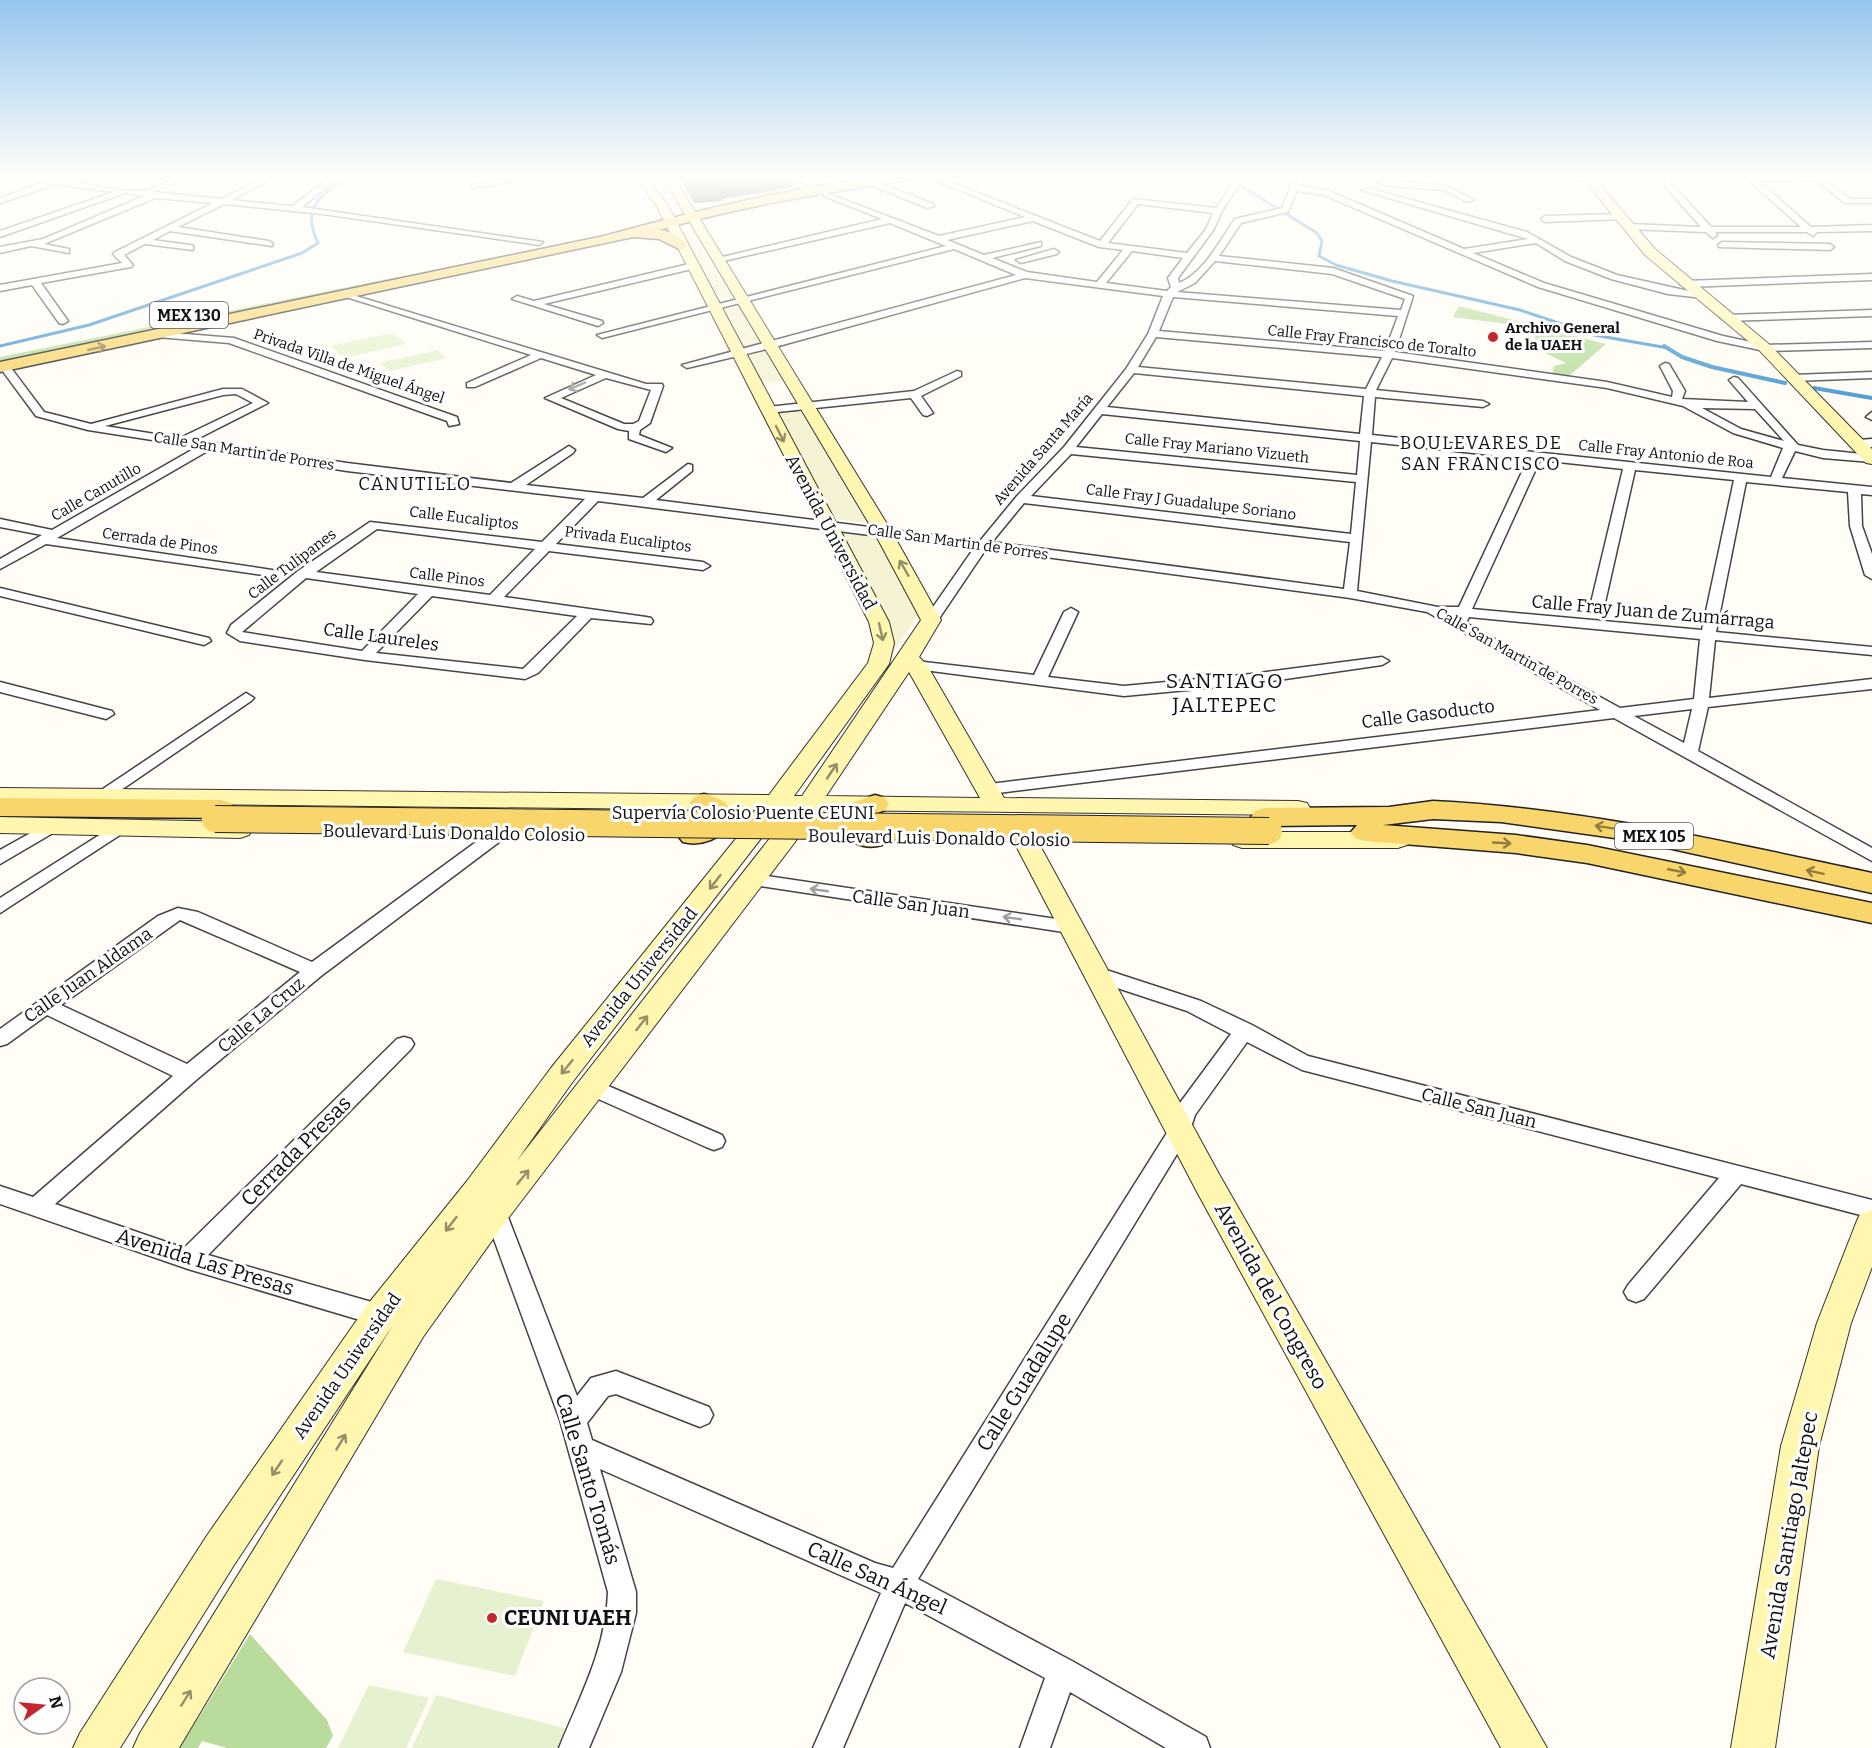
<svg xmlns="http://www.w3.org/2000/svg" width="1872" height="1748" viewBox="0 0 1872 1748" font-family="Bitter,serif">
	<rect width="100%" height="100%" fill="#fffdf5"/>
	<path fill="#f6f3d4" d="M679,231H688L733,296L717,298Z
		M738,304L760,344L743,347L722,306Z
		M765,351L782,381L762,383L747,355Z
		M799,409L867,523L834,519L776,412Z
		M839,529L874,534L920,612L886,663L891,636L887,618Z"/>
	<path fill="#b9dc9c" d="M432,270L0,364V357Z
		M1459,306L1606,344L1568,377L1552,375L1554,366L1566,363L1533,347L1536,332L1528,331L1529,327L1453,317Z
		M250,1634L327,1720L333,1736L326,1748H227L202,1741L198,1748H180Z"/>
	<path fill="#e6f2cf" d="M392,333L406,344L344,358L331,346Z
		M437,350L447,358L390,371L380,363Z
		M436,1579L544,1601L515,1676L403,1652Z
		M369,1685L429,1698L406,1748H338Z
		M436,1695L568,1729L561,1748H412Z"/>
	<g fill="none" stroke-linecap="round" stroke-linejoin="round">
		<path stroke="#3f96cf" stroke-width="3" d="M1241,186L1317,233L1322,241L1319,256L1336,265L1392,281L1520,310L1594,335L1668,348
			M0,346L89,325L302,253L318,243C301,207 319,198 346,177"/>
		<path stroke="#3f96cf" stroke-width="4" d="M1664,346L1682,357L1712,367L1785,383
			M1814,388L1872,398"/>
		<g stroke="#444" stroke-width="3">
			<path id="street" d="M21,177C61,173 101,192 141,191C156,190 169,177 185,177L153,192L221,199L266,177H275L232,200L292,206L331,177H339L302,207L543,242L539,245L322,214L224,204L178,227L269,241L273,244L272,246L170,231L153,240L190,245L193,246V250L145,244L124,255L133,265L131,267L41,283L68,321L63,324L59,323L32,285L0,291V285L122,263L113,254L115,252L213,203L155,198L44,244L69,249V253L31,246L0,253V247L43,239L144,196L125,193L0,237V231L114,192L56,184L0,203V198L46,182Z
				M773,177H783L812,188L805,190Z
				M927,177H937L1100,241L1133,199L1216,208L1237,177H1245L1222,211L1214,229L1178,278L1179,283C1204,273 1220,240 1235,219L1282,208L1290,188L1300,177H1308L1300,186L1329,191L1464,249L1528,239L1361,190L1368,188L1527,232L1571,257L1617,275L1702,294V298L1668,294L1611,279L1565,261L1536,243L1473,253L1544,283L1723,336L1765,345L1872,342V348L1765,351L1717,341L1538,287L1324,195L1297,191L1288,212L1241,223L1219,256L1333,268L1413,296L1395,352L1607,382L1672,397L1673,391L1660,366L1665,363L1669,364L1685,391L1682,399L1748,402L1729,380L1734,377L1738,378L1798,445L1823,450L1872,455L1871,462L1823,458L1795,451L1782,478L1872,487V495L1861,494L1862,526L1872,554V579L1865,575L1850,526L1848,492L1746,482L1716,632L1872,647V655L1715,640L1709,698L1872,679V689L1708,707L1698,751L1872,848V861L1614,718L990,794L982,789L990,784L1600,710L1427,612L1350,598L986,549L936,623L931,624L924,620L974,548L598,501L556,544L703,562L710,566L703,570L549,551L504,597L646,617L651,618L653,621L651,624L591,618L538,673L525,679L365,660L240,641L227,633L231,625L298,571L370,522L542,542L585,499L347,471L211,449L57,538L272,570L277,571V577L46,544L0,569V559L42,535L0,527V519L52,530L197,447L88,430L36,416L2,370L7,367L11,368L44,412L91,424L223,389H242L268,403L195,440L347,463L511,483L569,446L575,450L573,453L526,485L643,498L688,464L692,465V471L656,500L980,541L1017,496L1064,447L1126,369L1148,334L1163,296L1025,278L775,347L687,368L682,365L1016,275L954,249L602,338L597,335L946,246L890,223L719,262L714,259L882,219L824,196V192L939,236L1025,217ZM1138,204L1213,213L1206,229L1187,253L1108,243ZM1033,221L1099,247L1123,250L1097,282L1027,272L992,258L1041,246V242L984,255L947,240ZM1132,251L1183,258L1168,278L1171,287L1167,291L1106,283ZM1215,261L1332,274L1405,299L1401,310L1177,292L1195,283ZM1173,297L1398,316L1385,351L1159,331ZM1156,337L1382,357L1366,389L1138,367ZM1392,358L1607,388L1683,406L1733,433L1783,448L1771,477L1372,435L1375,397L1483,407L1489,404L1483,401L1376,390ZM1134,373L1364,396L1360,434L1107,407ZM236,394L253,403L180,438L105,426L223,395ZM1702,408L1755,409L1784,441L1741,429ZM1102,414L1360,441L1357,475L1076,447ZM1371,442L1528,459L1459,607H1438L1357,591ZM1071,454L1356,482L1351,534L1031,496ZM1540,460L1623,469L1590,607L1597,611L1604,607L1635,470L1734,480L1702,630L1472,609ZM1024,503L1350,542L1344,589L992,542ZM377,529L535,549L490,595L316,572ZM306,578L418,594L362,651L242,632ZM432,596L577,616L523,669L376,653ZM1469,617L1700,639L1694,699L1620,708L1466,623ZM1692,709L1684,743L1634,716Z
				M1365,177L1446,186L1474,200L1467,202L1444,190L1385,185Z
				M1537,177H1591L1592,178L1588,180L1541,179Z
				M1666,177H1674L1671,183L1711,227H1801L1745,177H1871L1867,179L1825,180L1850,199H1872V203H1845L1815,180L1759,181L1811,227L1872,225V231L1817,232L1813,236L1807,232H1715L1717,235L1713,238L1706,232L1627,229L1630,224L1701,227L1664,185Z
				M506,178L509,182L474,188L470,186Z
				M874,181L933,204L934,206L927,208L871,185Z
				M1621,214L1624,219L1545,222L1541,219L1545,216Z
				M1722,242L1830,244L1834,247L1830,250L1719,247L1718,245Z
				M1054,249L1059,252L1057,254L1021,263L1016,260Z
				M693,263L696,264V268L544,304L602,321L603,323L598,326L512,299L517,296L534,301Z
				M1872,274V280L1685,287L1680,284L1685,281Z
				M343,292L646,384H662L663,386L650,423L640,430L639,435L672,448L666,452L629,439V431L618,429L545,398L596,375L541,358L475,387H467V383L531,355L343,296ZM606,378L651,390L639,421L633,424H624L561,398Z
				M1872,310V316L1726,321L1721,318L1726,315Z
				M161,332L234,338L457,417L459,424L449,426L447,421L229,343L157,337L156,335Z
				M957,371L961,372V376L921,396L933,413L927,416L923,415L911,398L768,413L762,410L768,407L914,391Z
				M1872,372V378L1793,381L1788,378L1793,375Z
				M1872,412V420L1866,417Z
				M1872,439V447L1858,448L1852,444L1858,440Z
				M0,588L209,638L211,641L204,645L0,596Z
				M1071,608L1078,612L1048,677L1124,686L1251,674L1382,657L1389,661L1382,665L1251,684L1124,696L916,669L909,665L916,661L1034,675L1064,612Z
				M0,682L112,711L114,714L106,719L0,692Z
				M246,693L254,698L251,701L105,801L99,802L91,797Z
				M52,821L58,822L61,826L58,830L0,864V850Z
				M120,822L129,827L126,831L0,913V898Z
				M497,830L503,831L506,835L503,839L321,976L196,1080L55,1204L184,1248L397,1039L404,1037L411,1039L414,1044L411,1049L208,1255L396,1309L399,1317L396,1325L387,1328L188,1269L0,1204V1186L33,1197L173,1076L47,1015L7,1044L0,1046V1029L158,916L178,908L198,912L312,962L491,831ZM180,920L300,972L187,1064L61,1005Z
				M753,874L1070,921L1077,923L1079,927L1077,931L1070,933L747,884L744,880Z
				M1097,967L1201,1001L1252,1025L1308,1056L1872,1200V1218L1741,1184L1644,1299L1636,1302L1628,1299L1624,1292L1628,1285L1719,1178L1302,1070L1247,1042L1195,1115L1188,1136L918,1579L1072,1661L1206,1737L1210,1748H1166L1070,1692L1050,1748H1020L1045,1678L905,1603L843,1748H813L881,1593L600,1469L636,1592V1613L621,1672L589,1748H559C580,1696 606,1649 608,1592L560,1420L484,1212L487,1205L495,1203L503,1205L506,1212L577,1396L591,1378L616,1371L709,1407L713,1415L709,1423L700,1427L616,1394L608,1396L587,1423L592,1440L875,1563L893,1568L1170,1128L1177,1107L1231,1034L1187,1011L1090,979L1087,974L1090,969Z
				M592,1079L722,1135L725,1141L722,1147L714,1150L706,1147L585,1093L581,1087L585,1081Z"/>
		</g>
		<g stroke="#333" stroke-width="2">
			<path id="secondary" d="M635,177H646L667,204L889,622L894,643L889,664L794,796H802L921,620L874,532L663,177H674L892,532L941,620L919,657L927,665L1004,798L1298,801L1307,803L1310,808L1307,813L1298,815L816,810L795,842L506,1221L423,1337L179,1748H133L140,1733L393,1325L234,1565L120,1748H73L80,1733L206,1537L368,1304L467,1181L551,1068L759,810L0,802V788L769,795L868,663L874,643L869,622L656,205ZM909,672L980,798L826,796ZM783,810H792L516,1162L571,1084Z
				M1582,177H1593L1655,249L1770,345L1872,449V464L1866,463L1760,351L1645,255Z
				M0,817L240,822L249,825L252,830L249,835L240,838L0,833Z
				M1025,832L1034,835L1037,840L1219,1174L1547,1748H1501L1197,1192L1013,840L1016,835Z
				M1242,832H1398L1407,835L1410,840L1407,845L1398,848H1242L1233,845L1230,840L1233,835Z
				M1872,1210V1267L1851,1323L1819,1446L1775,1748H1731L1781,1446L1817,1323L1856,1223L1860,1214Z"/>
		</g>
		<g stroke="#222" stroke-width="3">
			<path id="primary" d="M878,177H911L904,181C821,193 739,207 659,230C669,230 682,238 688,246L681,250L659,239L633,237L0,372V362L604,236C694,211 785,189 878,177Z
				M704,794C722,799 732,803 733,822C722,838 702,847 683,842L678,836L683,830L704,820V814L694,809L690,803L694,797Z
				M875,795L885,798L889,804L885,810L865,818L863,822C871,829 881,830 887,839L882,845C862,851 845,840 834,823L843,806Z
				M0,798L221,800L231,803L235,809L231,815L221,818L0,816Z
				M1433,801C1582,808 1726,842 1872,873V893L1636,841L1501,822L1433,819L1383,825L1516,835L1587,845L1872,903V923L1587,863L1516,853L1365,841L1355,838L1351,832L1357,825L1265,826L1255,823L1251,817L1255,811L1265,808L1389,807Z"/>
		</g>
		<use href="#street" fill="#fff" fill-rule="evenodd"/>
		<use href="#secondary" fill="#fff6b0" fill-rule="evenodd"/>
		<use href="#primary" fill="#f9d66b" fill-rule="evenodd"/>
		<g stroke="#222" stroke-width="28" stroke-linecap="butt">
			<path id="primary-bridge" d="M215,819L1269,831"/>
		</g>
		<use href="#primary-bridge" stroke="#f9d66b" stroke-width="26"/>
	</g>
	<path fill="#4d4742" d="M682,177L792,180V187L722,199V201L694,203L683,184Z"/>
	<path fill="#3f3936" d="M792,180V187L722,199V201L694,203L693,195Z"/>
	<path fill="#5a524d" stroke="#3f3936" stroke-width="1.5" d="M682,177H785L792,180L720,191L722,193L693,195Z"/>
	<defs><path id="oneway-shaft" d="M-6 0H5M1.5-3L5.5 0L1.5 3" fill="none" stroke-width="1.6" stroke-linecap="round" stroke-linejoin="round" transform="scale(1.5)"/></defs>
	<g stroke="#917d42">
		<use href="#oneway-shaft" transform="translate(97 348) rotate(-12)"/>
		<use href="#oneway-shaft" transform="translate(1604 827) rotate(-171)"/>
		<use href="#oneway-shaft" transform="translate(1502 843) rotate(3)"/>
		<use href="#oneway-shaft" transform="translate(1677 871) rotate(11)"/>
		<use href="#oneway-shaft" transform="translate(1815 872) rotate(-168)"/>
	</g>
	<g stroke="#a0a0a0">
		<use href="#oneway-shaft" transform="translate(577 386) rotate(157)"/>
		<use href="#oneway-shaft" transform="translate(819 890) rotate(-172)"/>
		<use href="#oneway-shaft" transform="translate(1012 918) rotate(-172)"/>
	</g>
	<g stroke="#948f68">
		<use href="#oneway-shaft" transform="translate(780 434) rotate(63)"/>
		<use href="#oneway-shaft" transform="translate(904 568) rotate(-120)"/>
		<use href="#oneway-shaft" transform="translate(881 632) rotate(77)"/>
		<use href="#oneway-shaft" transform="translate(832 771) rotate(-56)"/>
		<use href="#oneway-shaft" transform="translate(715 882) rotate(128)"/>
		<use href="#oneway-shaft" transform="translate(642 1023) rotate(-52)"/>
		<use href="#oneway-shaft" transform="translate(567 1067) rotate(129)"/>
		<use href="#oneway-shaft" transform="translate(523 1177) rotate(-51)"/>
		<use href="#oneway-shaft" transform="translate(451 1224) rotate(128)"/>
		<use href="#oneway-shaft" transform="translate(341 1442) rotate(-59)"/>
		<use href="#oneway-shaft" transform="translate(277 1468) rotate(124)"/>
		<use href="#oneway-shaft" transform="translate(186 1698) rotate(-58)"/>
	</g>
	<linearGradient id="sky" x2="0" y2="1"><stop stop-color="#95c6ee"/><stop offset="0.42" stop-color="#fffefa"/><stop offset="1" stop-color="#fffefa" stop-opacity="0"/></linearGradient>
	<rect width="1872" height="421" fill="url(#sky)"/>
	<g fill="#c4262e" stroke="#fff" stroke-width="2">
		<circle cx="1493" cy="337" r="6"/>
		<circle cx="492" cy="1618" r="6"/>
	</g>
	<g text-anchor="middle" stroke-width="6" stroke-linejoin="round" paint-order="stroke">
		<g font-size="15" font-weight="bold" fill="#111" stroke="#fff" text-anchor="start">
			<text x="1505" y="333">Archivo General<tspan x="1505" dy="17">de la UAEH</tspan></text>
		</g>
		<g font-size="15" fill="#111" stroke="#fff">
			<text transform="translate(1372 341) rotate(6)" y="5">Calle Fray Francisco de Toralto</text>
			<text transform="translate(349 366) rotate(19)" y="5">Privada Villa de Miguel Ángel</text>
			<text transform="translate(1217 448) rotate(6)" y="5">Calle Fray Mariano Vizueth</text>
			<text transform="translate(1043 449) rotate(-49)" y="5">Avenida Santa María</text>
			<text transform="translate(244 451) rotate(9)" y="5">Calle San Martin de Porres</text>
			<text transform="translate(1666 454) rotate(6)" y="5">Calle Fray Antonio de Roa</text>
			<text transform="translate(96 492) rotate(-30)" y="5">Calle Canutillo</text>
			<text transform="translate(1191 502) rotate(7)" y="5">Calle Fray J Guadalupe Soriano</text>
			<text transform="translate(464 518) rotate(7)" y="5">Calle Eucaliptos</text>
			<text transform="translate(628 539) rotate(7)" y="5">Privada Eucaliptos</text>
			<text transform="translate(160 541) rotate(8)" y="5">Cerrada de Pinos</text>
			<text transform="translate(958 542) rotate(8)" y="5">Calle San Martin de Porres</text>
			<text transform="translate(292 564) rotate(-37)" y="5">Calle Tulipanes</text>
			<text transform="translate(447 577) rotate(7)" y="5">Calle Pinos</text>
			<text transform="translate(1517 656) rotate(29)" y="5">Calle San Martin de Porres</text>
		</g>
		<g fill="#fff" stroke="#585858" stroke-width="1.5">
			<rect x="150" y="302" width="78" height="26" rx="4.5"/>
			<rect x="1615" y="823" width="78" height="26" rx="4.5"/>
		</g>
		<g font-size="16" font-weight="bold" fill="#111">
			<text x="189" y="321">MEX 130</text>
			<text x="1654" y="842">MEX 105</text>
		</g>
		<g font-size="18" letter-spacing="1.5" fill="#111" stroke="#fff">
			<text x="1481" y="449">BOULEVARES DE<tspan x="1481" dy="21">SAN FRANCISCO</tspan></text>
			<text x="415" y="490">CANUTILLO</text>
		</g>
		<g font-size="18" fill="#111" stroke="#fff">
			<text transform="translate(831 532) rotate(62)" y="6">Avenida Universidad</text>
			<text transform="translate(1653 612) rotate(5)" y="6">Calle Fray Juan de Zumárraga</text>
			<text transform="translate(381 637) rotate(8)" y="6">Calle Laureles</text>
			<text transform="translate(1428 714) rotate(-7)" y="6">Calle Gasoducto</text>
			<text x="743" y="819">Supervía Colosio Puente CEUNI</text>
			<text transform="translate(454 833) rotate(1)" y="6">Boulevard Luis Donaldo Colosio</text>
			<text transform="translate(939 838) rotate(1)" y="6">Boulevard Luis Donaldo Colosio</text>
			<text transform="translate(911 904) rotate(8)" y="6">Calle San Juan</text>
			<text transform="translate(88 975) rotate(-35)" y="6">Calle Juan Aldama</text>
			<text transform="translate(639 977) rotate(-51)" y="6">Avenida Universidad</text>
			<text transform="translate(261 1015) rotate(-40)" y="6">Calle La Cruz</text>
			<text transform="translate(1479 1108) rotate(14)" y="6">Calle San Juan</text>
			<text transform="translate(347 1366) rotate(-55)" y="6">Avenida Universidad</text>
		</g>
		<g font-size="21" letter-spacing="1.5" fill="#111" stroke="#fff">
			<text x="1225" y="688">SANTIAGO<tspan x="1225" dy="24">JALTEPEC</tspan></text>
		</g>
		<g font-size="21" fill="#111" stroke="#fff">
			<text transform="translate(296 1151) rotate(-45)" y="7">Cerrada Presas</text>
			<text transform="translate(205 1262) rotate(17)" y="7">Avenida Las Presas</text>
			<text transform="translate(1271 1296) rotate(61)" y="7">Avenida del Congreso</text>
			<text transform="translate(1024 1382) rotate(-58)" y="7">Calle Guadalupe</text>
			<text transform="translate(588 1479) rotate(73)" y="7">Calle Santo Tomás</text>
			<text transform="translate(1789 1535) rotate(-80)" y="7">Avenida Santiago Jaltepec</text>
			<text transform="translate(877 1578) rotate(24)" y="7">Calle San Ángel</text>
		</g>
		<g font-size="21" font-weight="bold" fill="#111" stroke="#fff" text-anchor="start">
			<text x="504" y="1625">CEUNI UAEH</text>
		</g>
	</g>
	<g transform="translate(42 1706) rotate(75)"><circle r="28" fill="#ffffff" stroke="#a0a0a0" stroke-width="1.5"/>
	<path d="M0-4.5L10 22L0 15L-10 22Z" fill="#c4262e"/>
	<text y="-9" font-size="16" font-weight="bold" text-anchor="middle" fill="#111111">N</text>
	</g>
</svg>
